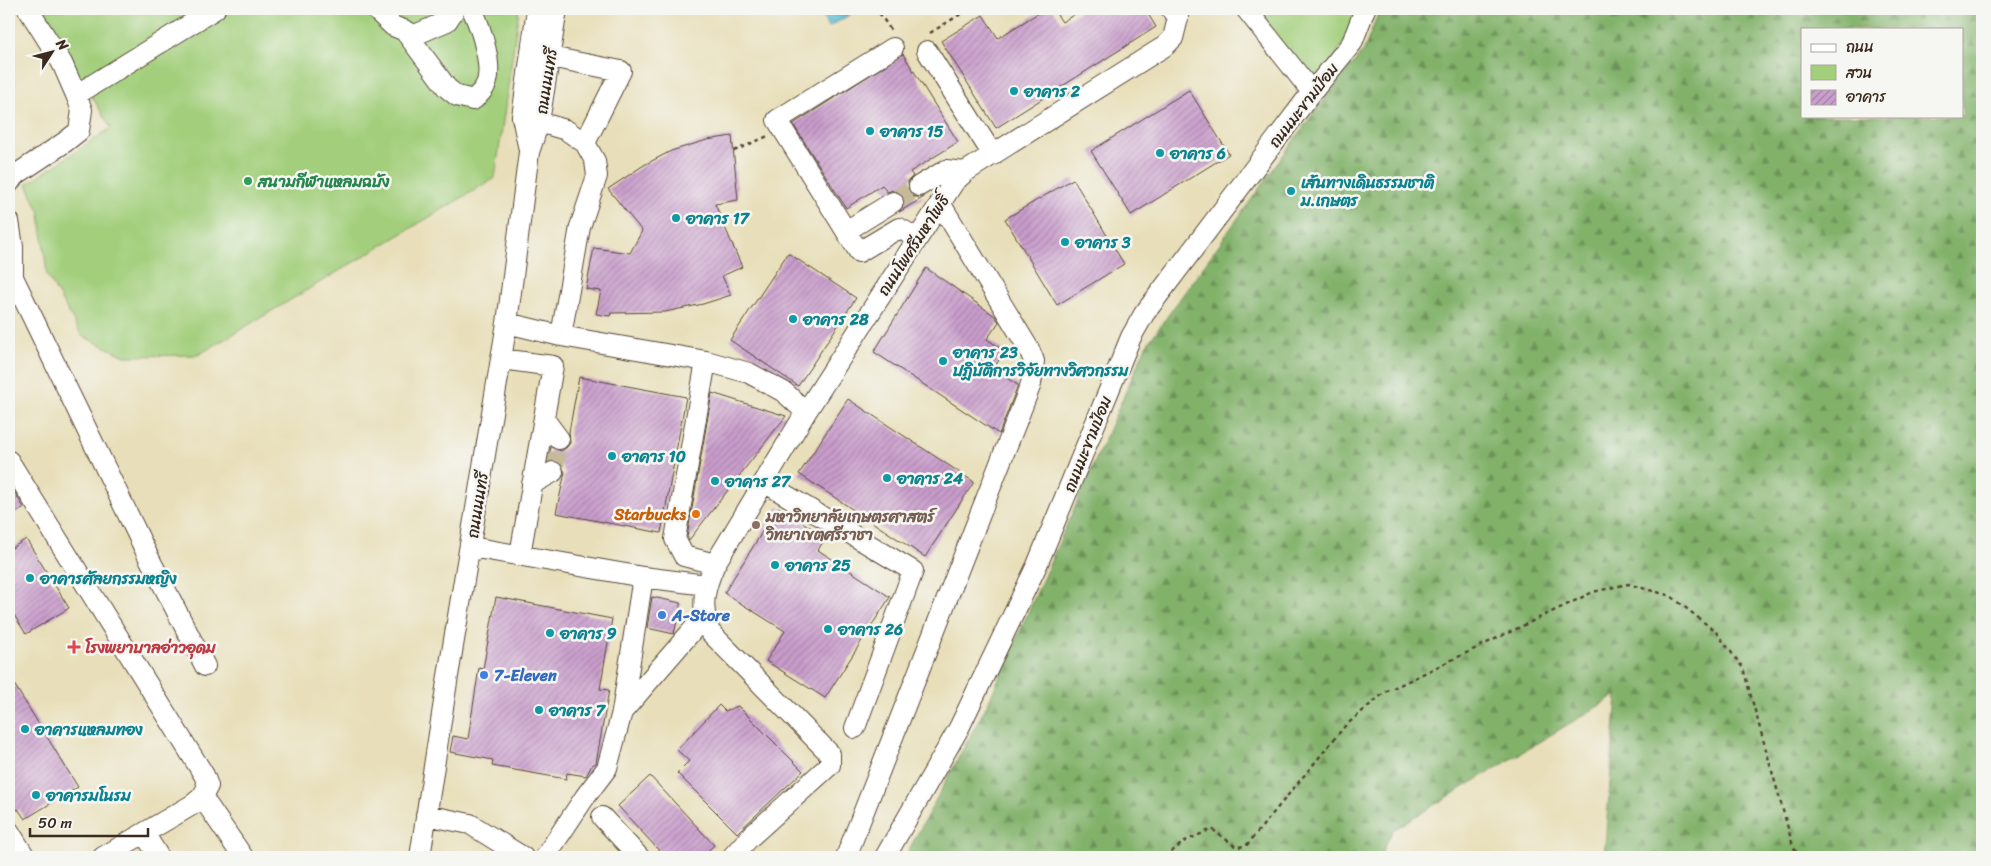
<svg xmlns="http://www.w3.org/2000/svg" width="1991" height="866" viewBox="0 0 1991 866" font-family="Sriracha,'Playpen Sans Thai',sans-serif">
	<defs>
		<pattern id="forest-firs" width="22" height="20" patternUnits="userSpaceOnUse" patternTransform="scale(1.25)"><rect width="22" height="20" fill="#82b26b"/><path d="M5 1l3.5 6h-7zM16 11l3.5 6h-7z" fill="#6c9157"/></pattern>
		<pattern id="water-rules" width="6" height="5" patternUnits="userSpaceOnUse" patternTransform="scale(1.25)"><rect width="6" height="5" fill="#5bc2d8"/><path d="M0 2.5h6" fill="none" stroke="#4c9eaf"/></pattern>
		<pattern id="building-hatch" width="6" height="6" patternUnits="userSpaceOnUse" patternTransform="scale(1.25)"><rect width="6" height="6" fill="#c99dcc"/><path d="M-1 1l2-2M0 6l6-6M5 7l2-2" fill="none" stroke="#a480a5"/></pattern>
	</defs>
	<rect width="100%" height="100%" fill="#f6f6f2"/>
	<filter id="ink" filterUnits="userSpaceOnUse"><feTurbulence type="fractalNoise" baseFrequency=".02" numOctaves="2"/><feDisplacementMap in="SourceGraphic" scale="10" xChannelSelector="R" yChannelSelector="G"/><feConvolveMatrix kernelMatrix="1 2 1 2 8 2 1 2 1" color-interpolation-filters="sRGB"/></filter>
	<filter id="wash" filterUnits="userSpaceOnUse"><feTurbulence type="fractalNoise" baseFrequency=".0096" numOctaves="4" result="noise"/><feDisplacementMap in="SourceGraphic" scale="20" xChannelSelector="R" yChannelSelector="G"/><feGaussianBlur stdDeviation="1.12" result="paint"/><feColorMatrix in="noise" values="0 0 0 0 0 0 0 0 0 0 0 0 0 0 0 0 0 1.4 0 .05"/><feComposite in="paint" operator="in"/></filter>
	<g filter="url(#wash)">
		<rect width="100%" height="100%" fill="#e8dfba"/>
		<path fill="url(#forest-firs)" stroke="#5e6e44" fill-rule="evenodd" d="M1380,9H1982V857H1604L1617,695L1393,830L1380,857H905L988,703L1146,346L1315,111L1364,50ZM1802,29H1962V116H1802Z"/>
		<path fill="#a3cf7b" stroke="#6f7c4c" d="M39,9H519L495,178L198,355L125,356L82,336L47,275L40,213L27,184L111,128Z
			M1246,9H1365L1312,92Z"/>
		<path fill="url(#water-rules)" stroke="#4b767b" d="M818,9H859L829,27Z"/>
		<g id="blocks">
			<path fill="url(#building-hatch)" d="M1045,9H1053L1062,22L1083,9H1145L1156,27L996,128L941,41L983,15L998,38Z
				M903,54L958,142L910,172L913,176L908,181L909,192L914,197H924L899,212L905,202L903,195L893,190L887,192L882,185L846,208L793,124Z
				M1189,90L1229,154L1131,215L1091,151Z
				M732,136L738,200L715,204L742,267L722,276L731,295L703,304L665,312L611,313L610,316L596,314L601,291L586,289L594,248L630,253L642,231L608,189L644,165L671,151L707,140Z
				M1073,179L1124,264L1057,305L1005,219Z
				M788,253L856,298L798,386L730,340Z
				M926,268L995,316L999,322L987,339L1004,351L993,370L1018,385L999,434L874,352Z
				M579,377L686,397L661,533L556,513L565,472L559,462L554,460L548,461L551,447L561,451L566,448L570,443L569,432Z
				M712,393L786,416L689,540L687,537Z
				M848,399L974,482L925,557L799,474Z
				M9,483L24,508L9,517Z
				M778,507L826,537L818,550L890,597L825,698L766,661L785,631L724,593Z
				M26,539L69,608L26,634L9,607V550Z
				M496,597L612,619L600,689L609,690L596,763L592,765L586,776L567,773L566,779L492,766L493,760L450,752L453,736L468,739L479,668L483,669Z
				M652,597L681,603L674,634L647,628Z
				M9,676L78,787L25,819L18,809L15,812L9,802Z
				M719,705L725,711L738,706L803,771L737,833L677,773L689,761L677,750Z
				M650,776L714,845L701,857H665L618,806Z"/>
		</g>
	</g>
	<g filter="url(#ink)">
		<use href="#blocks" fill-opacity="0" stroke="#554535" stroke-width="1"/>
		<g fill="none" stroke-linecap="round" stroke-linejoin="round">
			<path stroke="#c5bb9b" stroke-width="20" stroke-dasharray="20 10" stroke-linecap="butt" d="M893,202L919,186
				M553,472L559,439"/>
			<g stroke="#554535" stroke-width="22">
				<path id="minor" d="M375,9L393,26L415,35L447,21L455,9
					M1246,9L1312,92
					M404,30L447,88L457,96L473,100C477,96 482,92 484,88C496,71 480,26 472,9
					M927,51L993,155
					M550,57L621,71L585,143
					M76,95L215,9
					M539,122L566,130L585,143L595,161L597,176L580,227L561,336
					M529,150L522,117L537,9
					M9,183L14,176L65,142L79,131L82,110L76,95L62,63L28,9
					M919,186L946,170L965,172
					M893,202L846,231L859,252L899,228L917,238
					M9,221L13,247V289
					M846,231L777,120L893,48
					M13,277L148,556L205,666
					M507,323L561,336L706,361L749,373L784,392L806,412
					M501,359L553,366L520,555
					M706,361L675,539L684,556L715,564
					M544,419L559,439
					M9,461L204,775L208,786L202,797L192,805L103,857
					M764,482L913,571L855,728
					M532,484L553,472
					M471,547L643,577L706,585
					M622,712L704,617
					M202,797L243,857
					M426,815L470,824L523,857
					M602,817L639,857
					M9,831L25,857
					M144,833L159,857
					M420,857L447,682L507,323L529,152L539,122L557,9
					M545,857L585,797L607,768L622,712L643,577
					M732,857L749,838L830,765V754L710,632C700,606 704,589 715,564L806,412L954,182L965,172L1165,46L1173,38L1178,18L1171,9
					M846,857L1031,384L1034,361L1029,349L940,203
					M885,857L959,728L1037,565L1131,337L1144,314L1312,92L1352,43L1365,9"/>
			</g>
			<path stroke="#554535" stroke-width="2.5" stroke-dasharray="4 4" stroke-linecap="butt" d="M888,9L880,14L892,32
				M930,33L969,9
				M734,151L768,136
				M1165,857L1185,841L1212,829L1236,847L1246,846L1345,726L1385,692L1593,592L1628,584L1671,596L1716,632L1743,668L1793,846L1799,857"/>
			<use href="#minor" stroke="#fff" stroke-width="20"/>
		</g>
	</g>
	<g fill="#0f9aa8" stroke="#f6f6f2" stroke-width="2">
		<circle cx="1014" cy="91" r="5"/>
		<circle cx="870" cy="131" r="5"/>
		<circle cx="1160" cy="153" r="5"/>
		<circle cx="1291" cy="191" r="5"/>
		<circle cx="676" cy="218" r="5"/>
		<circle cx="1065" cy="242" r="5"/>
		<circle cx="793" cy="319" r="5"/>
		<circle cx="943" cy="361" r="5"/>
		<circle cx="612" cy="456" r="5"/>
		<circle cx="887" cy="478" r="5"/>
		<circle cx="715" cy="481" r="5"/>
		<circle cx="775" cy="565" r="5"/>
		<circle cx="30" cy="578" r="5"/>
		<circle cx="828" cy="629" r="5"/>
		<circle cx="550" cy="633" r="5"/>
		<circle cx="539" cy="710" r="5"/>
		<circle cx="25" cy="729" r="5"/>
		<circle cx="36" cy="795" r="5"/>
	</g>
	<circle fill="#2e9e5b" stroke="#f6f6f2" stroke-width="2" cx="248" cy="181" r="5"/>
	<circle fill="#e8710a" stroke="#f6f6f2" stroke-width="2" cx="696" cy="514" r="5"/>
	<circle fill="#8d6e63" stroke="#f6f6f2" stroke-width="2" cx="756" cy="525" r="5"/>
	<g fill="#3f7fe0" stroke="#f6f6f2" stroke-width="2">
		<circle cx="662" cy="615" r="5"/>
		<circle cx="484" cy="675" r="5"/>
	</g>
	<path fill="#e0444e" stroke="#f6f6f2" stroke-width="2" d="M71.5 639.5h5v5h5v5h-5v5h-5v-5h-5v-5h5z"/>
	<g text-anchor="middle" stroke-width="5" stroke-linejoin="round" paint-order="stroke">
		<g font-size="16" fill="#3b2a1e" stroke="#f6f6f2">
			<text transform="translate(546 81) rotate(-81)" y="6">ถนนนนทรี</text>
			<text transform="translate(1303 105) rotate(-52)" y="6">ถนนมะขามป้อม</text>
			<text transform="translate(913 245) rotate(-57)" y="6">ถนนโพศรีมหาโพธิ์</text>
			<text transform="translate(1087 444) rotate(-68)" y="6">ถนนมะขามป้อม</text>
			<text transform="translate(477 505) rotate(-81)" y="6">ถนนนนทรี</text>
		</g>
		<g font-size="16" font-weight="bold" fill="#0d838f" stroke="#f6f6f2" text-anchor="start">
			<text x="1024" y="97">อาคาร 2</text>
			<text x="880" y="137">อาคาร 15</text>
			<text x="1170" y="159">อาคาร 6</text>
			<text x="1301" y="188">เส้นทางเดินธรรมชาติ<tspan x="1301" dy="18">ม.เกษตร</tspan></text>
			<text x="686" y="224">อาคาร 17</text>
			<text x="1075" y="248">อาคาร 3</text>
			<text x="803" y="325">อาคาร 28</text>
			<text x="953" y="358">อาคาร 23<tspan x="953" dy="18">ปฏิบัติการวิจัยทางวิศวกรรม</tspan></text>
			<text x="622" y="462">อาคาร 10</text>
			<text x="897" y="484">อาคาร 24</text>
			<text x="725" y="487">อาคาร 27</text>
			<text x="785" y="571">อาคาร 25</text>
			<text x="40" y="584">อาคารศัลยกรรมหญิง</text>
			<text x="838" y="635">อาคาร 26</text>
			<text x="560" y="639">อาคาร 9</text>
			<text x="549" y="716">อาคาร 7</text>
			<text x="35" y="735">อาคารแหลมทอง</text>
			<text x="46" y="801">อาคารมโนรม</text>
		</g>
		<g font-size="16" font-weight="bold" fill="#27864d" stroke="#f6f6f2" text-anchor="start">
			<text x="258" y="187">สนามกีฬาแหลมฉบัง</text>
		</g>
		<g font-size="16" font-weight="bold" fill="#c56008" stroke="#f6f6f2" text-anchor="end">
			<text x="686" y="520">Starbucks</text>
		</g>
		<g font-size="16" font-weight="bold" fill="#785e54" stroke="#f6f6f2" text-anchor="start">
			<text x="766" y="522">มหาวิทยาลัยเกษตรศาสตร์<tspan x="766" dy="18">วิทยาเขตศรีราชา</tspan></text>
		</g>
		<g font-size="16" font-weight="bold" fill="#366cbe" stroke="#f6f6f2" text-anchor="start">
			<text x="672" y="621">A-Store</text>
			<text x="494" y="681">7-Eleven</text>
		</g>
		<g font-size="16" font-weight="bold" fill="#be3a42" stroke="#f6f6f2" text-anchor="start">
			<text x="85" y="653">โรงพยาบาลอ่าวอุดม</text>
		</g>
	</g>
	<rect width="1991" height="866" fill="none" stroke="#f6f6f2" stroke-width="30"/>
	<rect x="1801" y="28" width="162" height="90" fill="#f6f6f2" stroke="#aba49d"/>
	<rect x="1811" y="44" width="25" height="8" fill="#ffffff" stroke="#aba49d"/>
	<text x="1846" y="52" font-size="15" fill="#3b2a1e">ถนน</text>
	<rect x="1811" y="65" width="25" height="15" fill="#a3cf7b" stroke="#aba49d"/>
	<text x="1846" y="78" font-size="15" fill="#3b2a1e">สวน</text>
	<rect x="1811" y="90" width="25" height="15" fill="url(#building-hatch)" stroke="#aba49d"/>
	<text x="1846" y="102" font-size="15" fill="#3b2a1e">อาคาร</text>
	<g transform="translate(52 52) rotate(54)" stroke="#f6f6f2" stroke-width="4" paint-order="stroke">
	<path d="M0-4L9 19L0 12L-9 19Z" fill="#3b2a1e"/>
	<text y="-8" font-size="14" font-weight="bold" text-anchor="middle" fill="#3b2a1e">N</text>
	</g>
	<path d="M30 828v8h118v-8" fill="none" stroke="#3b2a1e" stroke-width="2.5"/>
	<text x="38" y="828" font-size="15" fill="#3b2a1e" stroke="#f6f6f2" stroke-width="4" paint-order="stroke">50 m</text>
</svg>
